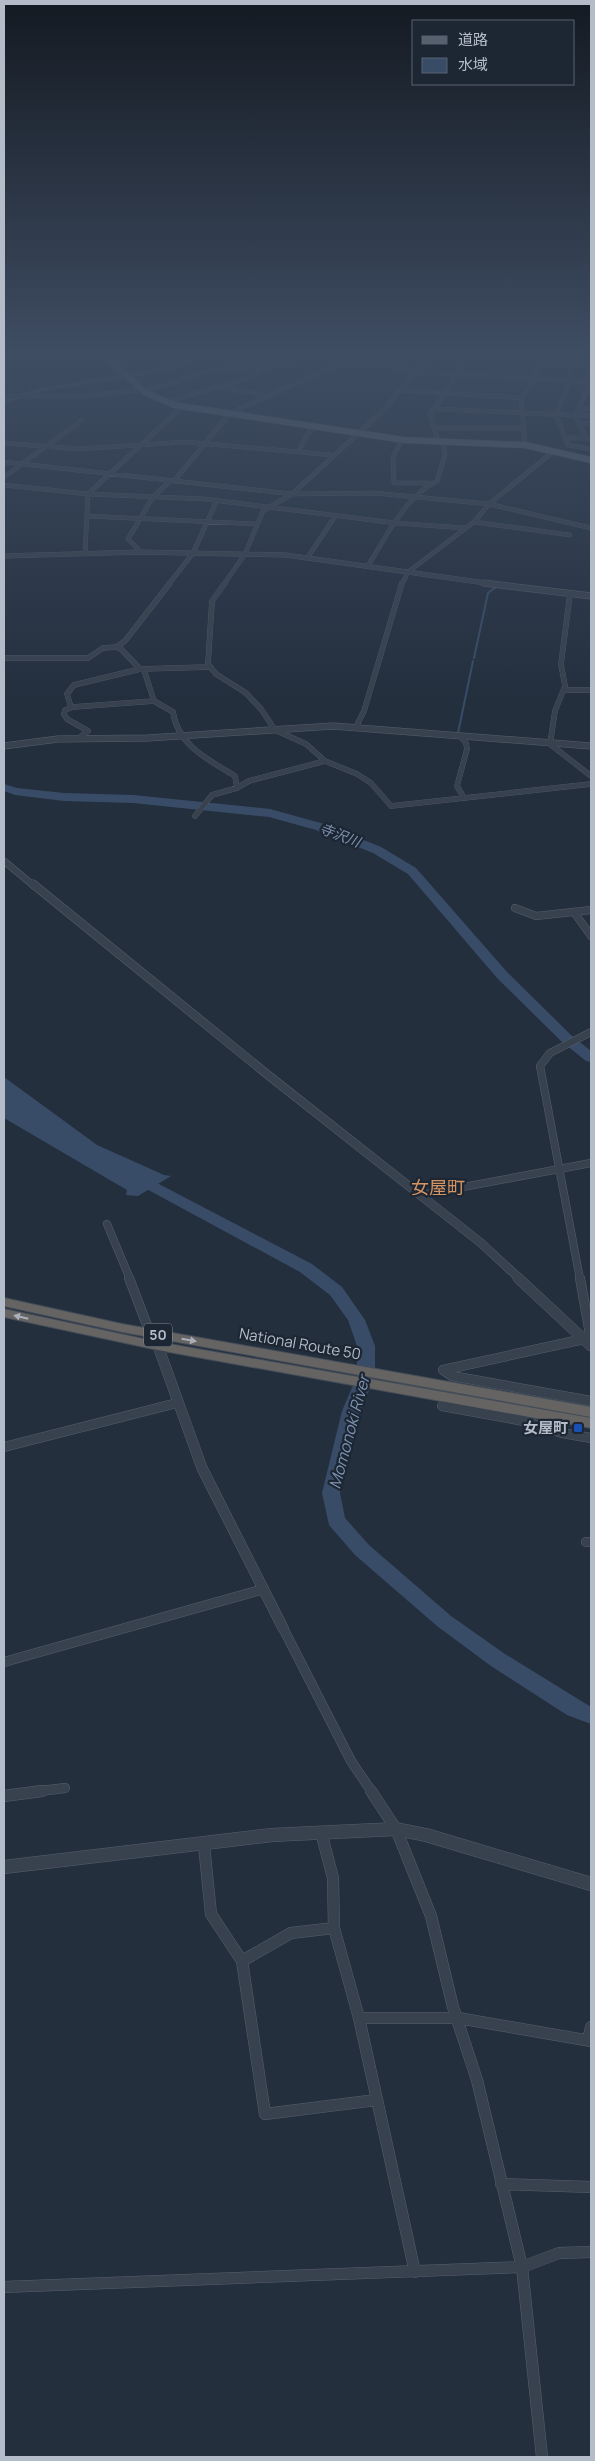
<svg xmlns="http://www.w3.org/2000/svg" width="595" height="2461" viewBox="0 0 595 2461" font-family="Manrope,'Noto Sans JP',sans-serif">
	<rect width="100%" height="100%" fill="#242f3e"/>
	<path fill="#394c67" d="M4,1077L97,1145L164,1175L171,1176L138,1196L126,1195L127,1190L4,1118Z"/>
	<g fill="none" stroke-linecap="round" stroke-linejoin="round">
		<path stroke="#394c67" stroke-width="2" d="M474,658L488,593L496,587
			M458,733L473,661"/>
		<path fill="#394c67" fill-rule="evenodd" d="M196,352H205L186,365L169,371L40,392L4,404V399L39,388L164,367L180,361Z
			M4,784L17,788L64,793L133,795L270,809L324,824L381,847L416,868L507,972L571,1035L591,1051V1062L586,1061L561,1041L497,978L408,874L373,853L316,830L269,817L133,803L64,801L15,795L4,791Z
			M136,1172L312,1264L342,1287L365,1320L375,1346V1376L360,1411L340,1493L345,1518L369,1545L451,1616L505,1654L591,1707V1724L567,1715L491,1666L437,1626L355,1555L329,1525L322,1493L342,1411L357,1376V1346L348,1320L330,1295L300,1272L130,1180L128,1177Z"/>
		<g stroke="#565f6c" stroke-width="4.5">
			<path id="minor-far4" d="M486,352L541,353
				M580,352L572,353L570,381L556,415L568,445L591,449
				M437,356L539,359
				M540,359L591,360
				M339,364L342,352
				M369,365L374,352
				M221,387L270,396
				M399,390L521,398
				M4,396H84L148,389L187,379L202,372L292,363L295,362L298,352
				M166,402L252,377L267,366
				M435,409L591,416
				M578,409H591
				M579,423L591,424
				M434,428H524
				M565,438H591
				M586,438L575,416L588,388L591,367
				M402,439L393,457L394,483H429
				M438,441L430,414L452,384L466,354
				M4,443L78,449L185,442L332,455
				M525,445L521,398L535,380L541,352
				M298,452L308,433L317,425
				M4,462L292,494L374,493L489,504L591,528
				M4,477L82,420
				M174,481L230,413L339,364L393,366L416,372L591,382
				M4,485L88,494L205,499L395,523L465,528
				M87,516L258,524
				M474,522L570,535
				M141,552L128,539L153,497L170,481
				M85,554L88,494L182,407
				M308,557L336,515
				M368,566C387,535 404,498 437,481L445,455L443,441
				M169,584L193,553L217,500
				M224,584L245,554L263,511L292,494L386,408L399,390L422,368L435,359L438,352
				M402,584L408,572L474,522L489,504L554,451"/>
		</g>
		<g stroke="#565f6c" stroke-width="5.5">
			<path id="minor-far3" d="M170,583L125,641L116,647L121,649L140,669L144,670L154,701L173,712C178,746 209,760 235,776L237,788
				M225,583L212,601L208,664L216,674L246,693L261,709L275,730L306,744L325,761L357,774L371,783L391,806L591,784
				M570,594L561,664L565,686L555,711L550,744L591,776
				M4,658H88L103,648L117,647
				M564,690H591
				M71,707L67,694L74,685L140,669L209,667
				M356,727L364,711L402,583
				M459,735L466,743L467,749L457,786L464,798
				M79,738L88,731L67,719L64,714L65,710L73,707L154,701
				M195,816L212,795L237,788L249,781L325,761"/>
		</g>
		<g stroke="#565f6c" stroke-width="8">
			<path id="minor-far2" d="M515,908L536,916L591,910
				M574,912L591,936
				M421,1195L591,1163
				M107,1224L130,1279
				M580,1279L540,1066L550,1053L591,1032"/>
		</g>
		<g stroke="#565f6c" stroke-width="10">
			<path id="minor-far1" d="M129,1278L150,1333L158,1346
				M580,1278L590,1334L584,1339L443,1370L452,1376L591,1401
				M442,1406L524,1421L562,1433L591,1438
				M4,1447L177,1403
				M586,1542H591
				M283,1628L351,1761L372,1792
				M4,1662L264,1589
				M32,1792L65,1788"/>
		</g>
		<g stroke="#565f6c" stroke-width="12">
			<path id="minor" d="M371,1791L396,1829L431,1916L453,2007L477,2080L522,2267L542,2457
				M4,1796L42,1791
				M321,1832L333,1878L334,1928L359,2018L415,2272
				M204,1845L211,1914L242,1961L265,2114L376,2100
				M242,1961L291,1933L334,1928
				M359,2018H458L591,2041
				M588,2040L591,2027
				M501,2184L591,2187
				M4,2287L522,2267L559,2253L591,2252"/>
		</g>
		<g stroke="#565f6c" stroke-width="5">
			<path id="tertiary-far4" d="M4,556L141,552L286,555L493,584"/>
		</g>
		<g stroke="#565f6c" stroke-width="7">
			<path id="tertiary-far3" d="M484,583L591,596
				M4,746L58,739L148,738L333,726L591,746
				M4,861L34,886"/>
		</g>
		<g stroke="#565f6c" stroke-width="9">
			<path id="tertiary-far2" d="M33,884L268,1075L481,1243L520,1279"/>
		</g>
		<g stroke="#565f6c" stroke-width="11">
			<path id="tertiary-far1" d="M518,1278L591,1346
				M158,1346L202,1468L283,1628"/>
		</g>
		<g stroke="#565f6c" stroke-width="14">
			<path id="tertiary" d="M4,1867L272,1835L396,1829L426,1835L591,1884"/>
		</g>
		<g stroke="#414a57" stroke-width="7">
			<path id="primary" d="M91,352L105,356L145,392L174,405L404,440L525,445L591,460"/>
		</g>
		<g stroke="#434c59" stroke-width="2">
			<path id="trunk" d="M4,1298L122,1324L591,1407V1417L122,1332L4,1306Z
				M4,1309L158,1342L591,1418V1428L158,1350L4,1317Z"/>
		</g>
		<use href="#minor-far4" stroke="#38414e" stroke-width="4"/>
		<use href="#minor-far3" stroke="#38414e" stroke-width="5"/>
		<use href="#minor-far2" stroke="#38414e" stroke-width="7"/>
		<use href="#minor-far1" stroke="#38414e" stroke-width="9"/>
		<use href="#minor" stroke="#38414e" stroke-width="11"/>
		<use href="#tertiary-far4" stroke="#38414e" stroke-width="4.5"/>
		<use href="#tertiary-far3" stroke="#38414e" stroke-width="6"/>
		<use href="#tertiary-far2" stroke="#38414e" stroke-width="8"/>
		<use href="#tertiary-far1" stroke="#38414e" stroke-width="10"/>
		<use href="#tertiary" stroke="#38414e" stroke-width="13"/>
		<use href="#primary" stroke="#56606e" stroke-width="6"/>
		<use href="#trunk" fill="#656462" fill-rule="evenodd"/>
	</g>
	<defs><path id="oneway-solid" d="M-6-.8H1V-3.2L6.5 0L1 3.2V.8H-6Z" transform="scale(1.25)"/></defs>
	<g fill="#a8afba">
		<use href="#oneway-solid" transform="translate(21 1317) rotate(-167)"/>
		<use href="#oneway-solid" transform="translate(189 1340) rotate(10)"/>
	</g>
	<linearGradient id="sky" x2="0" y2="1"><stop stop-color="#141a22"/><stop offset="0.51" stop-color="#3f4d63"/><stop offset="1" stop-color="#3f4d63" stop-opacity="0"/></linearGradient>
	<rect width="595" height="696" fill="url(#sky)"/>
	<rect fill="#1a4fb4" stroke="#1d2633" stroke-width="2" x="573" y="1423" width="10" height="10" rx="2.5"/>
	<g text-anchor="middle" stroke-width="4.5" stroke-linejoin="round" paint-order="stroke">
		<g font-size="14" font-style="italic" fill="#7c92b1" stroke="#1d2633">
			<text transform="translate(340 835) rotate(21)" y="5">寺沢川</text>
		</g>
		<rect fill="#1d2633" stroke="#878f9c" stroke-width="1" x="144" y="1323.5" width="28" height="23" rx="4"/>
		<g font-size="14" font-weight="bold" fill="#b4bcc9">
			<text x="158" y="1340">50</text>
		</g>
		<g font-size="15" fill="#b4bcc9" stroke="#1d2633">
			<text transform="translate(300 1344) rotate(10)" y="5">National Route 50</text>
		</g>
		<g font-size="15" font-weight="bold" fill="#b4bcc9" stroke="#1d2633" text-anchor="end">
			<text x="568" y="1433">女屋町</text>
		</g>
		<g font-size="16" font-style="italic" fill="#7c92b1" stroke="#1d2633">
			<text transform="translate(349 1432) rotate(-75)" y="6">Momonoki River</text>
		</g>
		<g font-size="18" fill="#d59563" stroke="#1d2633">
			<text x="438" y="1194">女屋町</text>
		</g>
	</g>
	<rect width="595" height="2461" fill="none" stroke="#b4bcc9" stroke-width="10"/>
	<rect x="412" y="20" width="162" height="65" fill="#1d2633" stroke="#59626f"/>
	<rect x="422" y="36" width="25" height="8" fill="#56606e" stroke="#59626f"/>
	<text x="458" y="45" font-size="15" fill="#b4bcc9">道路</text>
	<rect x="422" y="58" width="25" height="15" fill="#394c67" stroke="#59626f"/>
	<text x="458" y="70" font-size="15" fill="#b4bcc9">水域</text>
</svg>
